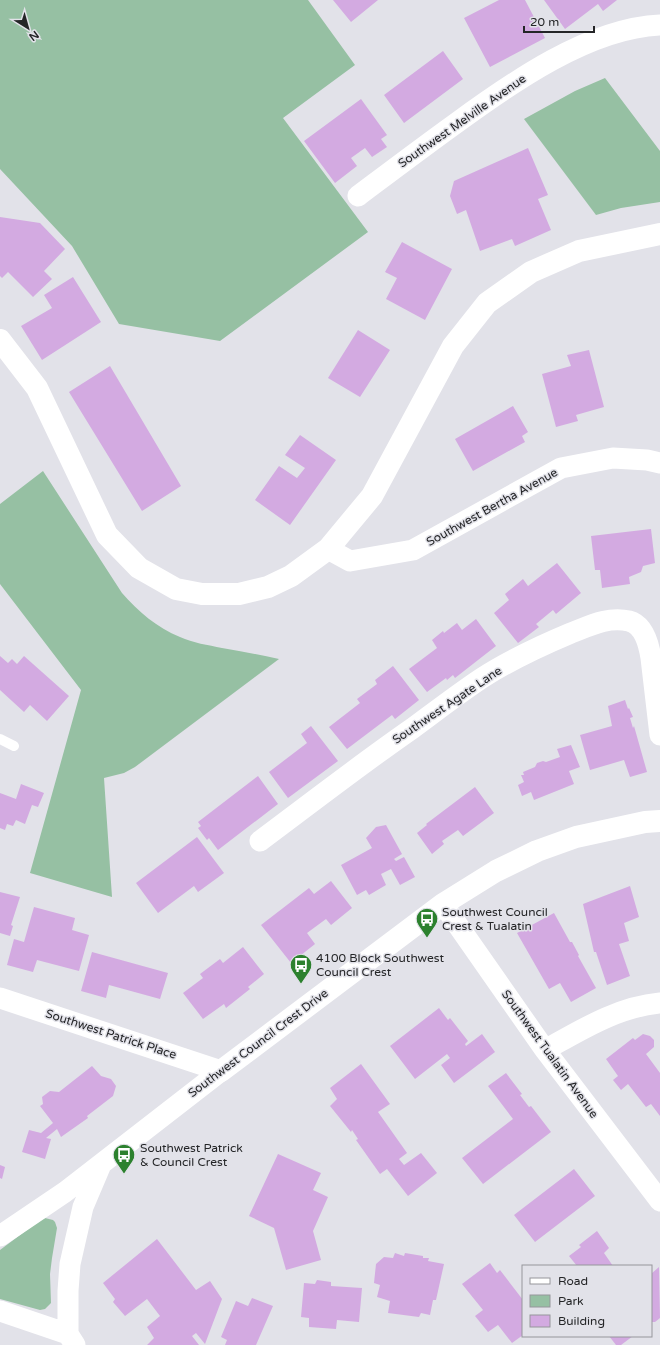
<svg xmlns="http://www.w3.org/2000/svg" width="660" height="1345" viewBox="0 0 660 1345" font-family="'Varela Round',sans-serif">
	<rect width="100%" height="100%" fill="#e2e2e9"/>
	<path fill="#96c0a3" d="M0,0H308L355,65L283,118L368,232L220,341L119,324L72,246L0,169Z
		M605,78L660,151V202L621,208L596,215L524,119L575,91Z
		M43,471L122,593C138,611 157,628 180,637C193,643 208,645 222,648C241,651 260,655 279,659L135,767L124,773L104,778L112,897L30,873L81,690L0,584V504Z
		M45,1218L53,1220L55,1222L57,1228L52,1258L50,1274L51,1303L45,1309L40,1310L0,1299V1250L40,1220Z"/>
	<path fill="#d3aae1" d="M333,0H378L351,22Z
		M499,0H525L545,38L490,67L464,18Z
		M544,0H617L603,11L598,4L565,29Z
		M443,51L463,79L404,123L384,95Z
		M361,99L387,135L381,139L387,147L372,157L365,148L351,158L357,166L335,183L304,141Z
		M528,148L548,195L538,199L551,230L515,246L512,239L480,251L466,210L457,214L450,196L454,181Z
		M0,217L40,223L65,249L44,271L52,279L33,297L8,272L2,278L0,276Z
		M402,242L452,269L425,320L386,299L397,278L385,272Z
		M73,277L101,322L42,360L21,326L52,308L44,295Z
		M358,330L390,350L360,397L328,378Z
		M589,350L604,407L576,415L578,421L556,427L542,374L571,366L567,355Z
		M110,366L181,486L142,511L69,392Z
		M513,406L528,432L522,436L525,442L473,471L455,439Z
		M300,435L336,460L290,525L255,500L279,466L297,478L305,468L285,455Z
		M651,529L655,563L643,566L641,572L629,577L630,584L602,588L600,570H595L591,536Z
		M557,563L581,593L556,614L553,610L536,624L539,627L518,643L494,613L509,600L505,594L523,579L528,586Z
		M476,619L496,646L455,678L453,675L447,680L446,678L427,692L409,669L437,648L432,640L443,631L444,633L457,623L462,630Z
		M0,656L8,663L12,659L17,664L24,656L69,696L47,721L30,705L24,712L0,690Z
		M393,666L419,700L395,719L392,715L347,749L329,727L360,703L357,699L377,684L375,680Z
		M625,700L628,709L629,708L633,717L630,718L633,728L634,726L647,772L630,777L624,760L590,770L580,735L612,726L608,706Z
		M311,726L338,761L288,798L269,772L307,743L301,734Z
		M571,745L580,767L569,771L574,784L534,800L531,792L522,796L518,785L524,782L521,775H524L523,772L535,767L537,763L543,761L546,762L560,757L557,749Z
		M258,776L278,804L218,850L209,838L207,840L198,828L201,826L198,822Z
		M21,784L44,793L38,807L32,805L25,824L16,820L13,826L7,824L5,830L0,828V793L16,799Z
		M475,787L494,813L463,836L458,830L442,841L444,844L432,854L417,833L427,825L426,824Z
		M386,825L402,854L394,859L396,861L404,857L415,877L400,885L391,869L381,874L386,885L369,895L366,890L357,895L341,865L372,848L366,838L376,827Z
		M197,837L224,873L198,892L194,886L158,913L136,883Z
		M331,881L352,908L331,925L326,919L307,933L315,944L291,963L261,925L309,888L314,894Z
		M630,886L639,917L624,923L629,941L619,944L630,976L607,985L596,952H594L583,904Z
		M0,892L20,897L11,925L13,926L10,936L0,933Z
		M34,907L75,918L72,930L89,935L79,971L37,960L33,972L7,965L14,939L24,942Z
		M554,913L570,942H572L579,955L578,956L596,988L571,1002L560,983L549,989L517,933Z
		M243,947L264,974L248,987L250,989L226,1008L224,1004L203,1019L183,993L203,978L200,974L220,959L223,963Z
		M92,952L168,973L160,999L109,985L106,998L81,991Z
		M439,1008L448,1020L450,1018L468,1041L465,1044L466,1046L482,1034L495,1052L454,1083L441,1065L450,1058L447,1054L415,1079L390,1046Z
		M643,1034L650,1036L654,1040V1047L646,1054L660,1073V1116L651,1104L646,1107L628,1084L621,1090L613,1080L618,1076L606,1059L633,1038L635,1040Z
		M361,1064L390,1104L378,1112L407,1153L399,1159L404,1165L421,1153L437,1173L408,1196L387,1169L380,1174L356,1140L358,1139L352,1130L351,1132L330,1106L337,1099L330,1088Z
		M92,1066L101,1076L111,1079L116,1086L113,1096L87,1116L88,1118L61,1137L57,1129L46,1138L51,1139L45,1159L22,1152L29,1130L41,1133L53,1123L40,1106L43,1104L42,1097L50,1091L59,1092Z
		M506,1073L522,1094L520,1095L529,1107L531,1106L551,1132L483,1184L462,1158L513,1119L488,1086Z
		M278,1154L321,1173L313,1190L328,1197L313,1231L321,1260L286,1270L274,1228L249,1216Z
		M0,1165L5,1167L2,1179L0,1178Z
		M574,1169L595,1196L535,1242L514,1215Z
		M597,1231L609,1248L604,1253L613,1266H577L569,1256L581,1247L579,1245Z
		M157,1239L196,1290L210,1281L222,1299L205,1344L196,1333L192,1336L199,1345H147L154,1338L147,1327L160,1316L147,1299L125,1316L113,1302L115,1299L103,1283Z
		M395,1253L404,1256L405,1253L423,1256V1258H429L428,1261L444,1264L436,1300H433L430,1315L421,1313L419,1317L388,1313L390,1301L377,1297L380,1285L374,1283L376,1264L384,1257L393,1258Z
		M490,1263L497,1273L500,1270L523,1300V1335L512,1343L498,1325L488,1332L475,1316L483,1310L462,1284Z
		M659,1267L660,1318L655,1322H651V1274Z
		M317,1280L331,1282V1286L362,1288L359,1322L337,1320L336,1329L309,1327V1318L301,1317L304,1283L315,1284Z
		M252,1298L273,1306L256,1345H225L227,1340L221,1337L236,1301L248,1306Z
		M609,1336H633L621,1345H616Z"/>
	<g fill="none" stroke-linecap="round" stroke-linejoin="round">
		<path stroke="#fff" stroke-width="10" d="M0,739L14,746"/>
		<path stroke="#fff" stroke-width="21" d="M358,196C390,172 423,147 455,124C511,83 589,28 660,25
			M328,549L350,561L413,550L561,468L613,458L647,460L660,463
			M260,841C311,803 361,764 413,728C436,711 458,694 482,678C510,660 540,646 571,633C589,626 608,616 629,621C644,625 649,645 651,658L660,735
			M443,904L545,1050L660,1201
			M0,998L221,1071
			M545,1050C581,1030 617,1007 660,1003
			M0,1236L65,1192L221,1071
			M0,1311L68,1334
			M75,1345L68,1334V1291L70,1264L83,1207L100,1167"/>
		<path stroke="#fff" stroke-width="22" d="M0,340L37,388L107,535L139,568L176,589L202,594H239L268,587L291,576L328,549L372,496L453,346L487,303L531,272L579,251L660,234
			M221,1071L443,904L496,871L537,851L576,837L645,822L660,821"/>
	</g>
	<defs>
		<g id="bus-pin" transform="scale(1.15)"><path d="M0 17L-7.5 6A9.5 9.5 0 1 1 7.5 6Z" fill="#2c812e" stroke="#e2e2e9"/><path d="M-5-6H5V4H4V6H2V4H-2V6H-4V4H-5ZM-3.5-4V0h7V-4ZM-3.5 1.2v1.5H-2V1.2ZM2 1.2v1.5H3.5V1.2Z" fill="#fff"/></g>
	</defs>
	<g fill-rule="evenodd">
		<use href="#bus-pin" x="427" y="919"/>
		<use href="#bus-pin" x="301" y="965"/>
		<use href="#bus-pin" x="124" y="1155"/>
	</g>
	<g text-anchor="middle" stroke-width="3" stroke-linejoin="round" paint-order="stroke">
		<g font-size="12" fill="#242527" stroke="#e2e2e9">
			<text transform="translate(462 121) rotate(-35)" y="4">Southwest Melville Avenue</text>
			<text transform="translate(492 507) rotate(-29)" y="4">Southwest Bertha Avenue</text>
			<text transform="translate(447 705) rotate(-34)" y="4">Southwest Agate Lane</text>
			<text transform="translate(111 1034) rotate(18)" y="4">Southwest Patrick Place</text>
			<text transform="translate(258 1043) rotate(-37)" y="4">Southwest Council Crest Drive</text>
			<text transform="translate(550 1054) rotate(54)" y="4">Southwest Tualatin Avenue</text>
		</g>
		<g font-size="12" fill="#242527" stroke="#e2e2e9" text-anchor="start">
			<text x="442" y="916">Southwest Council<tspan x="442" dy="14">Crest &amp; Tualatin</tspan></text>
			<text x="316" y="962">4100 Block Southwest<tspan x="316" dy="14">Council Crest</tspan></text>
			<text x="140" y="1152">Southwest Patrick<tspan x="140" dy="14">&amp; Council Crest</tspan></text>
		</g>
	</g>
	<rect x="522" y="1265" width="130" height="72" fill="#e2e2e9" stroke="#96969b"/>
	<rect x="530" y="1278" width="20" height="6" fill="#ffffff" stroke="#96969b"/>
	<text x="558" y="1285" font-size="12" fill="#242527">Road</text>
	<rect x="530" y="1295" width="20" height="12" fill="#96c0a3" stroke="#96969b"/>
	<text x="558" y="1305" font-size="12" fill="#242527">Park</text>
	<rect x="530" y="1315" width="20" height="12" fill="#d3aae1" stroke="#96969b"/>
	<text x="558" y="1325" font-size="12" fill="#242527">Building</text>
	<g transform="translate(28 28) rotate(143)" stroke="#e2e2e9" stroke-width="3" paint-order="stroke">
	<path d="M0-3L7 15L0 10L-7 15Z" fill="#242527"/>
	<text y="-6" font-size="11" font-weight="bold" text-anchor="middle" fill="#242527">N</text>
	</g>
	<path d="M524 26v6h70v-6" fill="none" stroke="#242527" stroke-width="2"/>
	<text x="530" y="26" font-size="12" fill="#242527" stroke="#e2e2e9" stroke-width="3" paint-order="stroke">20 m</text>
</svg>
